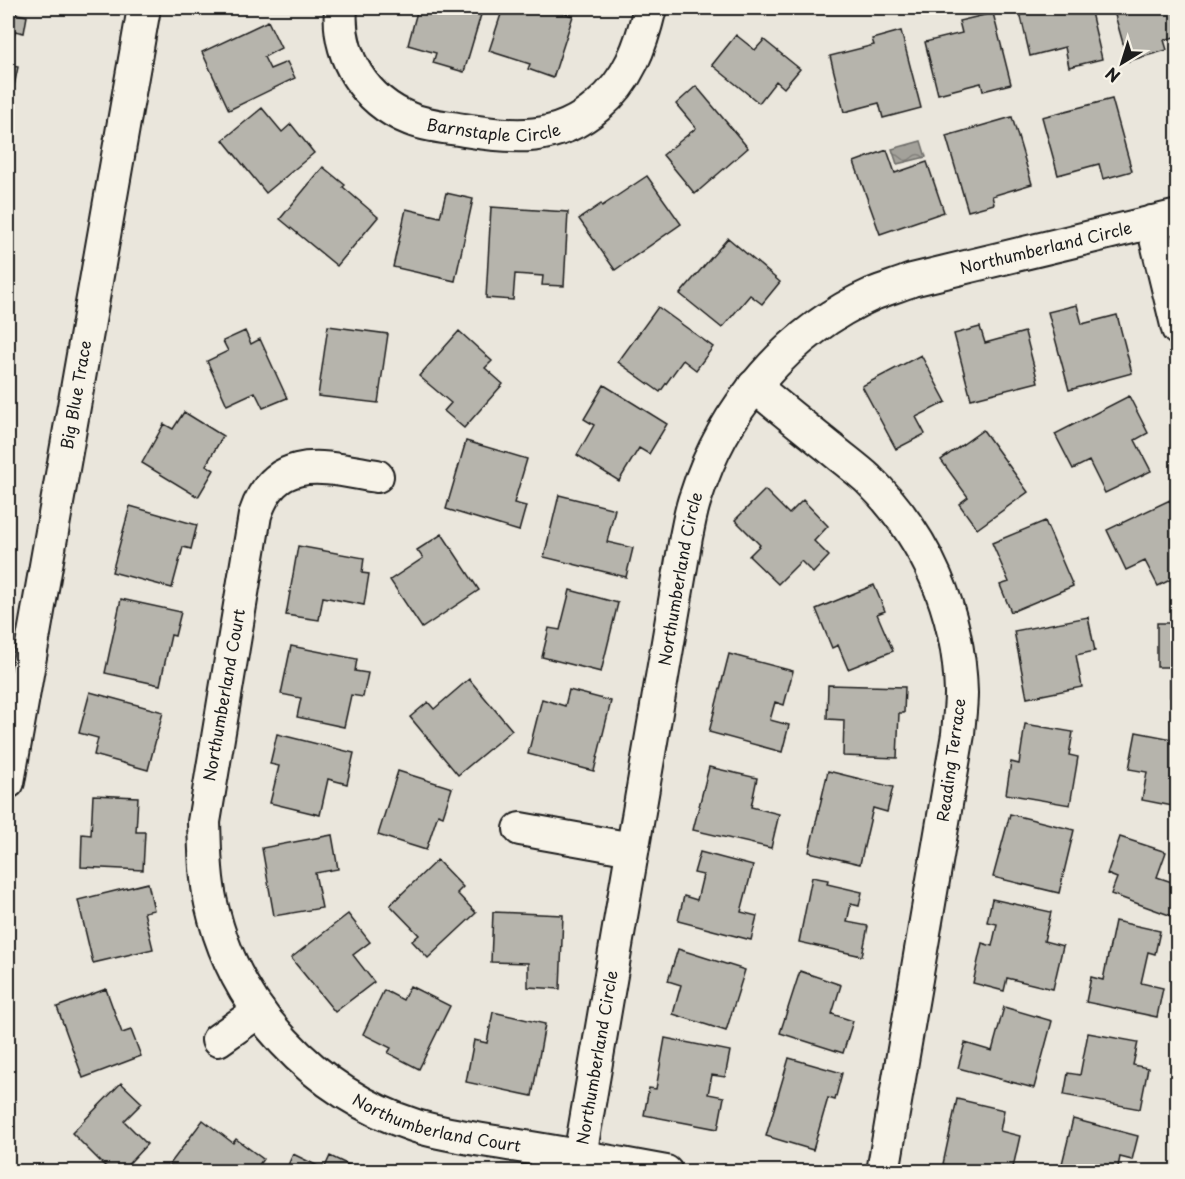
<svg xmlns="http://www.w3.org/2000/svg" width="1185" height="1179" viewBox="0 0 1185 1179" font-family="'Playpen Sans',sans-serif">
	<defs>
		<pattern id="water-waves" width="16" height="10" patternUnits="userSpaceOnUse" patternTransform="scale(1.5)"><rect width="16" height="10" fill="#a3a19a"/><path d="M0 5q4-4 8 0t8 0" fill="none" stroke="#84827d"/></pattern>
	</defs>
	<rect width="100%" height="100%" fill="#eae6dc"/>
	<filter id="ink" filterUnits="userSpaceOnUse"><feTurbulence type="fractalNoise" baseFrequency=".0167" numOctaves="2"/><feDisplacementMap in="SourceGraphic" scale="12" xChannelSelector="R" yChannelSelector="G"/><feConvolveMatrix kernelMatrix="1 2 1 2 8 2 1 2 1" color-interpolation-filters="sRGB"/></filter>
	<g filter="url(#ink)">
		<path fill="url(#water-waves)" stroke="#6d6c68" stroke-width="1.5" d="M921,141L926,157L897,164L892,149Z"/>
		<path fill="#b6b4ac" stroke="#1c1c1c" stroke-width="1.5" d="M418,8H483L464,72L433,63L436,53L408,45Z
			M503,8H547L573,16L553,78L528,69L530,64L489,51Z
			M1019,8H1090L1102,59L1069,67L1065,47L1030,56Z
			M1113,8H1178V36L1164,40L1167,50L1128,61Z
			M8,12L27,16L24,33L15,31L9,59Z
			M993,13L1011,84L983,91L981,83L938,94L925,42L962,33L959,21Z
			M268,21L281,48L264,57L270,69L287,62L295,78L229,110L202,52Z
			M901,31L921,108L883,118L879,103L844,112L830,56L874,45L872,39Z
			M736,35L755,50L764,40L800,69L784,88L776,81L759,103L712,65Z
			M8,65L18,67L14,86H8Z
			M696,86L748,148L695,194L663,155L696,128L676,104Z
			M1112,99L1132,171L1103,179L1099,164L1058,175L1042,117Z
			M262,108L282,132L291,124L314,153L266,193L223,140Z
			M1012,117L1032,184L992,196L994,204L968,211L946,136Z
			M887,150L895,173L927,162L944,212L880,234L854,162Z
			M323,167L345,185L343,187L378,217L337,266L280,219Z
			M647,176L681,224L615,270L579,219L601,204L602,206Z
			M446,193L473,199L455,281L393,267L406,209L440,217Z
			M491,207L568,212L564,286L542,285L543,276L515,274L513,300L486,298Z
			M728,238L780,282L762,304L750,295L722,328L680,294Z
			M1077,305L1082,324L1117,315L1132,373L1069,390L1048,312Z
			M658,307L713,347L696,370L683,360L660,392L618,362Z
			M328,326L388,334L378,403L318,396Z
			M980,327L985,343L1025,332L1038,382L971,399L954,334Z
			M245,331L251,344L260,339L287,398L263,408L255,392L227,405L207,361L228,351L223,341Z
			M459,331L492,361L485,368L503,384L464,428L444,411L451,403L419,376Z
			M921,355L946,402L916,417L925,434L896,449L862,386Z
			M604,385L667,424L649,454L639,448L619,481L577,455L594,425L584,419Z
			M1129,396L1148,433L1135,440L1151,471L1105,493L1089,461L1073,469L1055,434Z
			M184,412L223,436L206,465L214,470L198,497L142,463L164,424L173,429Z
			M983,430L1028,492L977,529L959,504L968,497L941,460Z
			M466,441L527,459L514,503L526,506L519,531L446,509Z
			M765,490L789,514L803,500L828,526L814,541L829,556L813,573L801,561L778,584L749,556L760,545L735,520Z
			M559,495L615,509L607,542L633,548L626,577L544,557Z
			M1170,500L1178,517V576L1158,586L1145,561L1126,570L1107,530Z
			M130,506L197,525L191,549L183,547L172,588L112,572Z
			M1045,521L1073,586L1011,612L1000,585L1009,582L992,543Z
			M442,534L479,590L422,628L390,580L423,558L417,550Z
			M298,546L364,558L362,573L369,574L364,605L323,597L319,620L286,615Z
			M874,585L885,611L877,614L893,651L848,669L838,645L832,648L816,609Z
			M570,590L618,603L601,672L542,657L549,628L560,630Z
			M121,599L181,612L175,636L171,635L160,685L105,673Z
			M1088,617L1095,651L1076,655L1082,687L1027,698L1014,631Z
			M1157,623H1178V697H1170V667H1157Z
			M291,646L357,659L355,671L368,673L363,697L351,695L344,727L297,717L301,698L281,694Z
			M729,654L793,671L784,705L775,702L770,720L789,725L782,752L709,732Z
			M469,679L512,730L458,775L410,717L428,702L434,709Z
			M828,685L905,687L904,713H899L897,758L843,756L844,720L827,719Z
			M569,690L611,701L594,771L528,754L542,699L565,706Z
			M90,692L163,712L148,770L94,755L98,738L79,733Z
			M1025,724L1073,732L1069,755L1078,757L1070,805L1006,794L1011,762L1019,764Z
			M1136,732L1178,740V807L1142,800L1147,772L1129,769Z
			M277,734L354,753L347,784L328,779L320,815L270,803L279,766L270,764Z
			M709,767L757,778L751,807L779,814L771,848L693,830Z
			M398,771L452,788L443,816L438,814L426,850L378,835Z
			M828,771L893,787L887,812L873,808L860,864L809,852Z
			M93,795L138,797L136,832H145L143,870L81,867L82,834L91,835Z
			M1010,814L1074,830L1059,893L993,877Z
			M332,835L338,869L315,873L322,908L274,916L262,848Z
			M1120,837L1166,852L1157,877L1178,884V900L1172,916L1111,894L1117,878L1107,874Z
			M700,852L753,866L741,912L757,916L751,940L678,921L684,896L697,900L703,875L694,873Z
			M437,860L463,887L457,893L476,913L428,958L412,941L419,935L390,905Z
			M812,877L828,880L827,884L862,892L859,906L851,904L847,922L868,926L862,956L799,942Z
			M148,883L154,910L144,912L153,949L93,963L78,900Z
			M992,899L1051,912L1044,941L1063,946L1053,989L1007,978L1004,991L973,983L982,943L992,946L997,924L987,922Z
			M493,912L563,915L560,989L528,987V963L491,962Z
			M348,914L370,942L353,955L374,982L335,1012L291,958Z
			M1115,921L1160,931L1155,954L1148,952L1141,983L1163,988L1157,1017L1086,1002L1091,977L1103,980Z
			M678,949L745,970L726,1031L673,1014L681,985L668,981Z
			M800,971L841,985L832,1014L853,1021L843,1053L780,1033Z
			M410,986L450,1006L419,1069L388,1053L391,1048L363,1034L384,990L403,1000Z
			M106,989L122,1033L131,1030L141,1056L83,1078L57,1007Z
			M1004,1007L1052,1021L1034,1088L958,1068L965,1043L992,1051Z
			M493,1012L545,1024L532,1096L466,1082L474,1040L487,1043Z
			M1088,1033L1138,1042L1133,1065L1148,1068L1140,1109L1064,1095L1068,1073L1080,1075Z
			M665,1038L730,1051L725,1077L712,1075L708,1094L724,1097L718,1129L644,1115L649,1088L656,1089Z
			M789,1058L842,1073L835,1100L828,1098L813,1150L766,1136Z
			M121,1083L142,1103L124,1121L147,1144L121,1172H111L72,1133Z
			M957,1099L1004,1110L1000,1131L1020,1136L1012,1172H978L943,1164Z
			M1073,1119L1138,1136L1132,1160L1120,1157L1117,1172H1060Z
			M203,1120L233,1143L236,1139L263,1159L254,1172H164Z
			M293,1154L324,1169L330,1156L355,1168L354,1172H285Z"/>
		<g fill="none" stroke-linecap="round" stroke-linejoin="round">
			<g stroke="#1c1c1c" stroke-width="36">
				<g id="minor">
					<path id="s1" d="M341,8C337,57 365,101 410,119C427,126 446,127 464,130C513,138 557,142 598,106C629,80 641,46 650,8"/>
					<path d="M1152,222L1178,329"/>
					<path d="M754,386C779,407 804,427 829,447C842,458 856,468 868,479C926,536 959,611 961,693C961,706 959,720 958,734L883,1172"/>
					<path id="s2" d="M377,476C326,468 276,451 255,515L204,822C205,849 205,876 211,903C234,1008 314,1093 416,1126C449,1136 485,1140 519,1146C568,1154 617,1163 666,1172"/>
					<path id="s3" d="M8,782L144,8"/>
					<path d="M520,829L632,849"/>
					<path d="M218,1040L259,1011"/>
					<path id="s4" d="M580,1156L686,537C689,523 691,509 696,496C723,409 789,331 873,294C886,289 899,285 912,280L1178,216"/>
				</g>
			</g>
			<use href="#minor" stroke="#f7f3e8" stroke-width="32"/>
		</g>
	</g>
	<g text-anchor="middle" stroke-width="4.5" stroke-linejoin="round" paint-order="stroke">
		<g font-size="16" fill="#1c1c1c" stroke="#f7f3e8">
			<text dy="6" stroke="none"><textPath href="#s1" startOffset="225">Barnstaple Circle</textPath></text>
			<text dy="6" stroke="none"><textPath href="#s4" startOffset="1126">Northumberland Circle</textPath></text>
			<text dy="6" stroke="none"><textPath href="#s3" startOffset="393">Big Blue Trace</textPath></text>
			<text dy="6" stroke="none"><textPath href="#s4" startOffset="586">Northumberland Circle</textPath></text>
			<text transform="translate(224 695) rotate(-80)" y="6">Northumberland Court</text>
			<text transform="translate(951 760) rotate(-82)" y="6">Reading Terrace</text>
			<text dy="6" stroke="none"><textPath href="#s4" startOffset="100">Northumberland Circle</textPath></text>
			<text dy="6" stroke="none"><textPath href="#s2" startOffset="874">Northumberland Court</textPath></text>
		</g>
	</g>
	<rect width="1185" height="1179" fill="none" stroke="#f7f3e8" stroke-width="30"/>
	<rect x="15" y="15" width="1155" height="1149" fill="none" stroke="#1c1c1c" stroke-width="2" filter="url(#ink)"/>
	<g transform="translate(1122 63) rotate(218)" stroke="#f7f3e8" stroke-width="4.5" paint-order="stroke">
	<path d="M0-4.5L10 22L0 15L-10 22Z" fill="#1c1c1c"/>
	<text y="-9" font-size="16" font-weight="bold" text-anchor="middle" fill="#1c1c1c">N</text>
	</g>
</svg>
